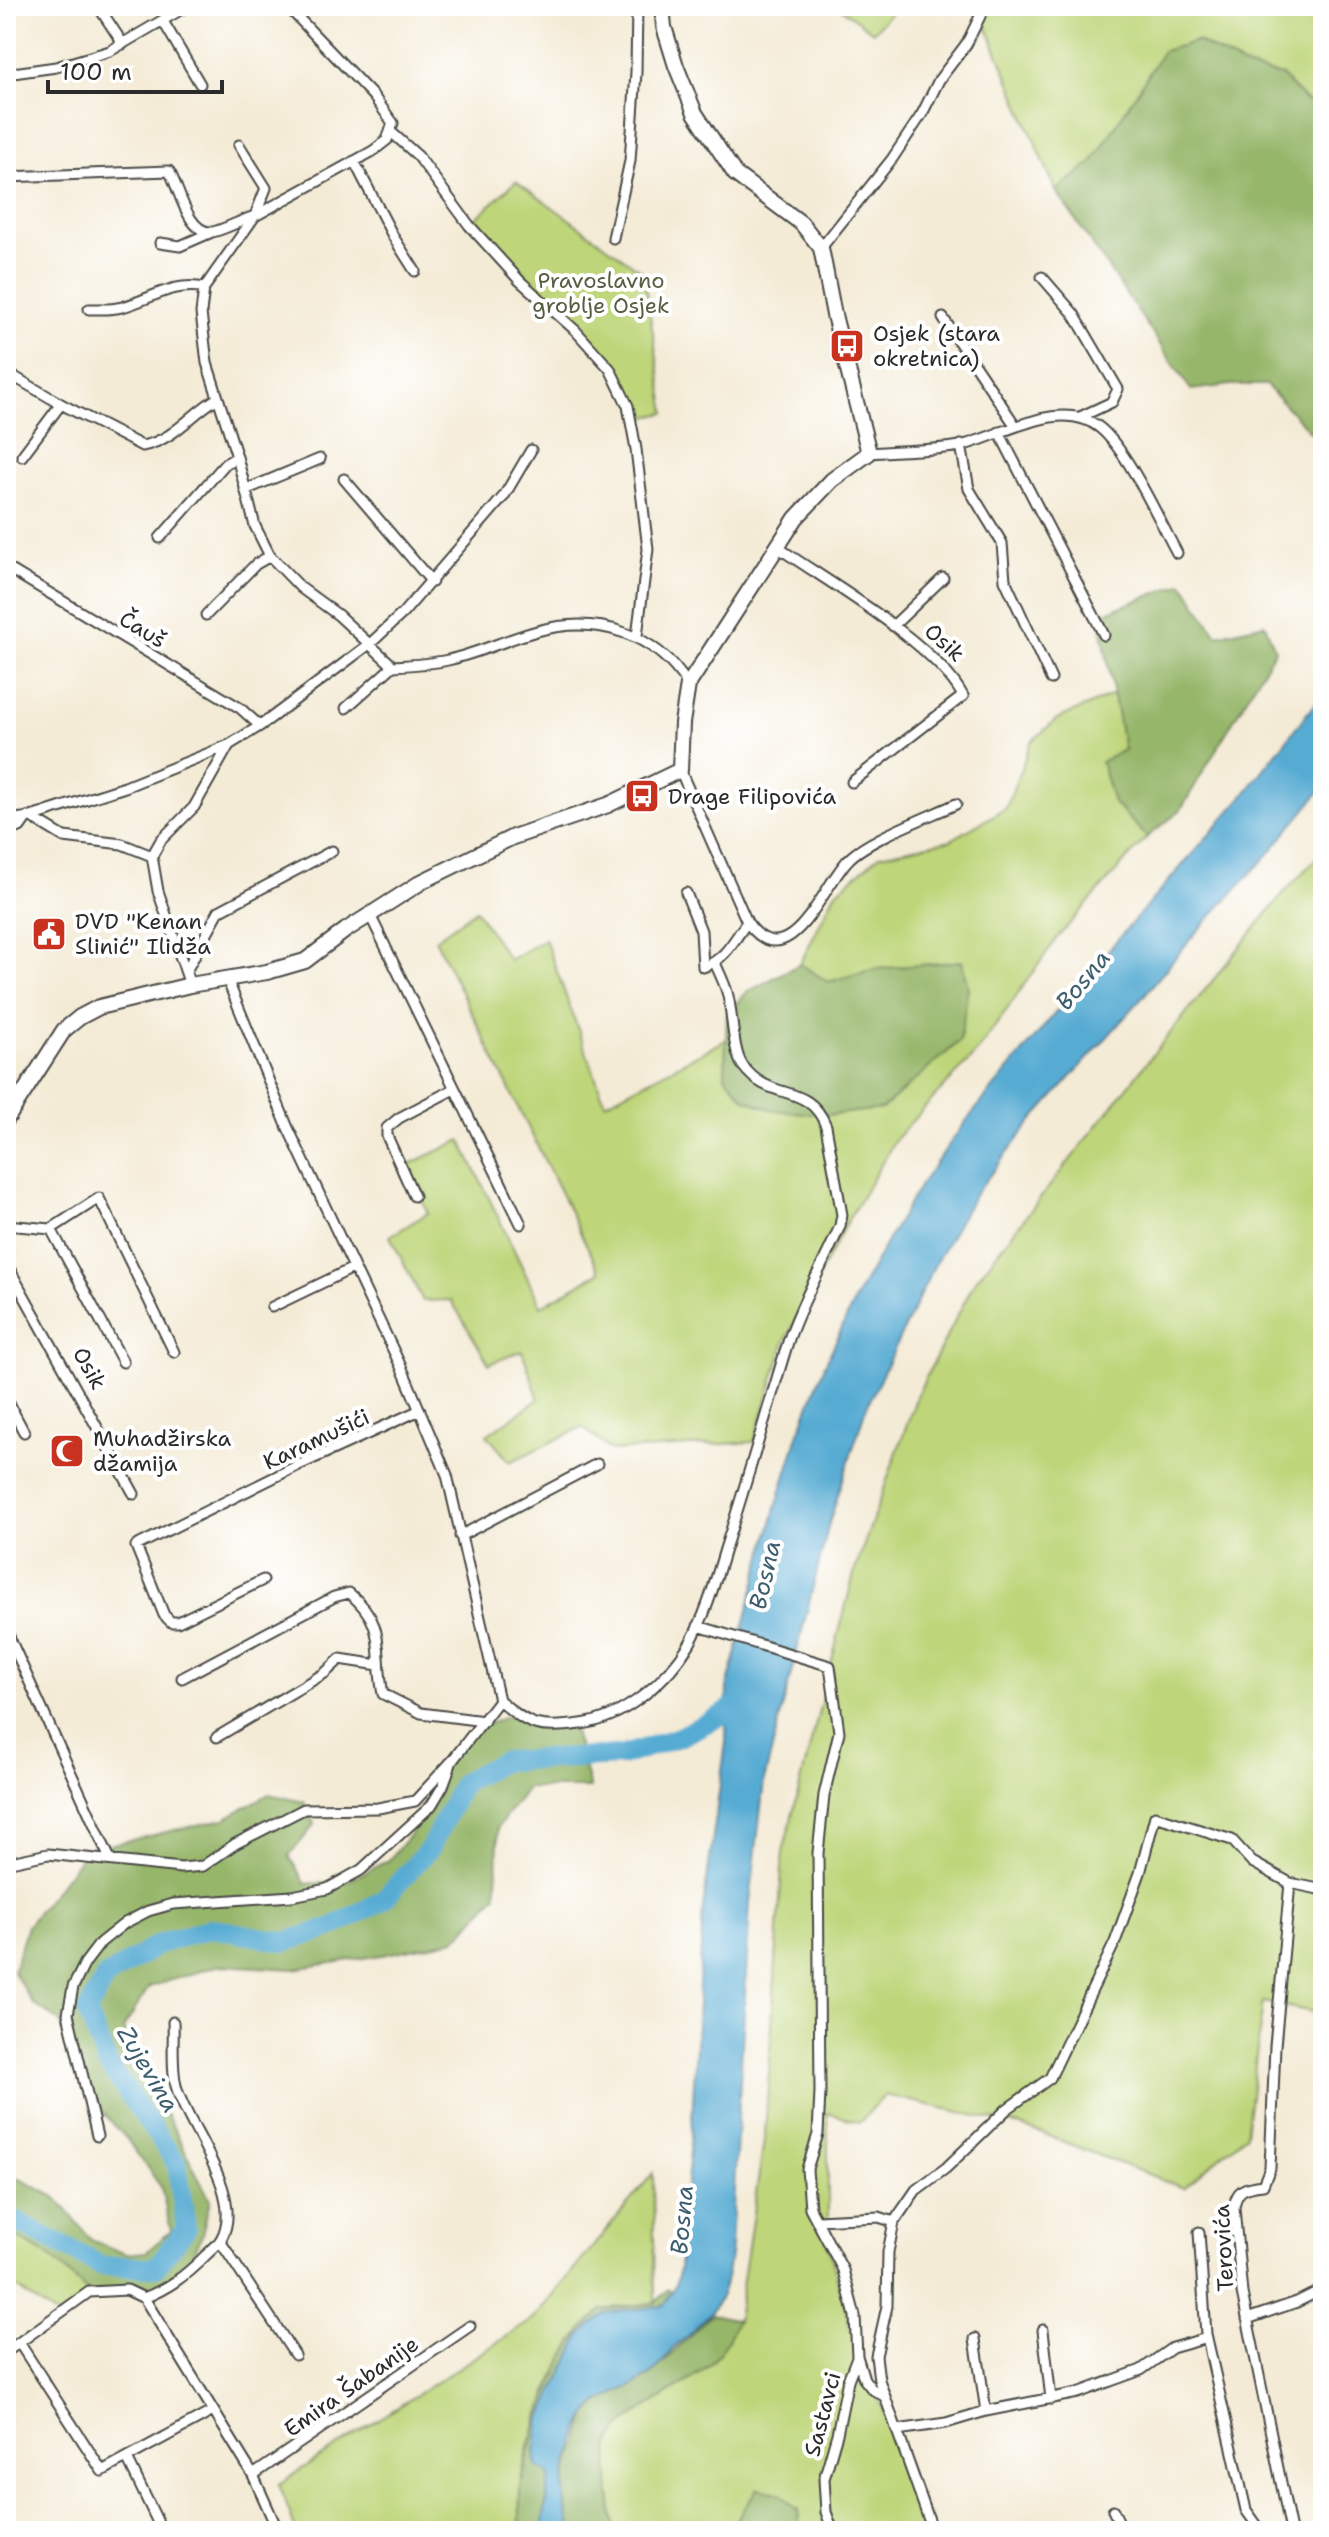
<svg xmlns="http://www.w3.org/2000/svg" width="1329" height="2537" viewBox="0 0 1329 2537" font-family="'Shantell Sans',sans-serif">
	<rect width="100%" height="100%" fill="#fff"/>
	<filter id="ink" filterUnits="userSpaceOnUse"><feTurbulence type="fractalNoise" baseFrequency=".0125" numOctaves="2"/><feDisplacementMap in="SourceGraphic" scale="16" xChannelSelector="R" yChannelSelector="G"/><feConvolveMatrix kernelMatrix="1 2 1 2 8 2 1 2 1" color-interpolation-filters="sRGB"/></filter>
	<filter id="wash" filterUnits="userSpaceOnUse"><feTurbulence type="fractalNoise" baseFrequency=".006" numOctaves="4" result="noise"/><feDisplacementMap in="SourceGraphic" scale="32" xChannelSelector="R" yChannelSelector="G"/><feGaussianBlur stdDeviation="1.8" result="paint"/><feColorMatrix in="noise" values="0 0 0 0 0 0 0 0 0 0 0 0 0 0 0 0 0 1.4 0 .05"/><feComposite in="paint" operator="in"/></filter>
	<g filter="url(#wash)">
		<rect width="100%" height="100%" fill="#f4ebd6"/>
		<path fill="#bed579" stroke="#748052" stroke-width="2" d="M837,6H897L873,32Z
			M966,6H1309L1323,36V94L1307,102L1282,76L1248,68L1197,41L1163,51L1092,163L1056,191L982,16Z
			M516,181L643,272L666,413L641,418L619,367L471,223Z
			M1114,694L1124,751L1102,762L1113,802L1147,837L1057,938L977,1052L897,1137L844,1227L785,1341L754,1442L611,1451L583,1427L510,1462L487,1435L539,1399L522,1351L489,1364L451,1300L423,1301L390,1236L428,1213L406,1166L461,1140L541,1306L600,1272L435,939L476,910L509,960L545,939L605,1103L726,1040L725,1076L875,969L828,982L800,964L835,893L880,855L951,840L1006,808L1031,742L1057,719Z
			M1323,851V2014L1263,2002L1246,2134L1184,2188L1025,2127L885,2095L860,2122L828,2113V2245L850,2326L931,2531H799L798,2509L758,2488L728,2531H617L614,2528C612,2507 604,2462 611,2442C621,2414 686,2388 708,2366C722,2353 730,2338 737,2320L765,2134L783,1852L855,1570L918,1393L975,1281L1158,1048L1282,895Z
			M653,2173L655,2303C642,2305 611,2305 601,2312C562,2337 525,2443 520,2488C519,2502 520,2517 520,2531H296L279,2484L534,2319Z
			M6,2231L52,2258L90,2294L58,2317L6,2280Z"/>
		<path fill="#96b669" stroke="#60704a" stroke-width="2" d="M1197,41L1248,68L1282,76L1307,102L1323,94V441L1314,436L1266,385H1230L1191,390L1056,191L1092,163L1163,51Z
			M1183,583L1217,635L1265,624L1275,650L1180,811L1147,837L1113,802L1101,762L1124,750L1099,615Z
			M962,961L968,988L960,1041L882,1109L827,1115L772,1110L745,1099L725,1076L727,1015L747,992L800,964L828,982L875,969Z
			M513,1714L572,1725L590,1788H527L498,1827L497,1894L455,1940L382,1955L294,1969L220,1965L149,1987L123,2029L210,2200L202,2235L187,2270L153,2293L90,2294L52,2258L6,2231V2179H20L57,2198L91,2240L126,2254L146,2252L171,2231L161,2187L126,2138L84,2091L60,2022L33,2004L13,1971L27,1926L87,1850L224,1819L269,1794L304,1802L315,1824L289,1856L305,1883L342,1884L389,1860L431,1809L444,1763L476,1729Z
			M668,2289L671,2291L666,2303L661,2306L581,2334L539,2423L550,2474L542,2531H520V2487L536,2426L561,2363L578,2334L602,2310L655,2303Z
			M711,2314L737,2320C730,2338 722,2353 708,2366C686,2388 621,2414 611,2442C604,2462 612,2507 614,2528L617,2531H572L564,2492L567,2470L588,2414L601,2401L649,2377Z
			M758,2488L780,2494L798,2510L799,2531H728Z"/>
		<path fill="#57abd3" stroke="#416b7f" stroke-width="2" d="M1323,693V788L1266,857L1193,936L1142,998L1032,1121L973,1197L936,1262L866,1408L830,1520L764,1781L750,1903L731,2245C725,2306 716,2308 674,2348C666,2356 660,2368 650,2375C634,2388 612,2392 596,2405C579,2419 562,2473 564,2495C565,2507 569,2519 572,2531H542L550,2474L537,2466L535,2452L539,2423L581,2334L606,2313L661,2306L666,2303L678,2278L691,2139L703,1908L726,1742L727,1688L776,1507L798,1435L824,1367L857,1295L891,1234L920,1185L966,1121L1090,971L1243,796Z"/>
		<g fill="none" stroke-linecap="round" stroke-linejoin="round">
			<path stroke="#57abd3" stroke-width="20" d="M6,2216L102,2266L156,2267L186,2229L177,2164L107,2063L87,2012L105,1978L159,1944L211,1928L285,1942L331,1928L383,1900L430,1848L463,1782L504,1761L621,1756L679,1737L726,1713L745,1695"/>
		</g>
	</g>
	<g filter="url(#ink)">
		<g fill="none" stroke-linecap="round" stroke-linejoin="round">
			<g stroke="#494845" stroke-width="13">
				<path id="minor" d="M287,6L374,97L393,123L387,140L373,151L255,216L204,288L201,313L207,363L237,457L255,526L270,556L301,588L338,615L393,666C412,665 430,664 448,660C479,653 507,639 537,631C596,615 655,632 688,685
					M100,9L123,44
					M163,21L200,84
					M6,74L56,67L110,51L187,6
					M391,132L418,156L469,225L520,281L575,330L610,369L628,406L636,449L648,549L637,636
					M354,161L394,238L415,271
					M6,177L169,171C179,186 187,234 212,232C221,231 244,219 255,216L266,188L239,145
					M613,238L630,161L636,72L637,6
					M160,243L180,246L212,232
					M821,248L892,159L922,114L939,80L967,43L985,6
					M1042,277L1074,314L1118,389L1112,402L1080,417
					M89,309C100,309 111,310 122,307C149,300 174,281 204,288
					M943,318L1015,425
					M6,372L61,404L142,446C175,440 191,413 218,398
					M999,432L1104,635
					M961,445L969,489L1002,543L1005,580L1051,679
					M869,453C899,450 931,451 960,446C1000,437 1061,396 1100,428C1128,451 1159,520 1177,553
					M22,456L61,404
					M344,479L432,582
					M245,490L320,459
					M160,538L225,464L237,457
					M776,546C829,583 934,642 963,696L852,782
					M6,567L240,708L260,726
					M206,615L256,564L270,556
					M893,626L943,578
					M346,708L393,666
					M680,770L747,922C790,983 825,880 850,858C870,839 928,817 956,804
					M31,817L64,837L122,844L152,856L158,891L190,985
					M6,820L31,817L125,787L229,745L260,726L371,643L403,613L504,496L531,450
					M6,831L20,827L27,817
					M152,856L161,840L194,807L229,745
					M686,893L701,931L703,967C725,960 734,940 747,922
					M370,915L521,1224
					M186,971L219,911L332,851
					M227,979L288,1128L404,1373L447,1475L499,1700C531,1728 539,1729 581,1724C624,1719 669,1679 690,1643C707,1613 716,1578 726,1546C748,1478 767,1410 788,1342C801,1302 824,1264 840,1226L842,1215L826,1126C808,1081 770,1103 743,1066C732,1051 733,1012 727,992C724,982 719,972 715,963
					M414,1196L387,1136V1128L399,1118L454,1089
					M6,1225L51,1229L99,1198L174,1352
					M51,1229L123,1362
					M6,1263L134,1494
					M272,1307L353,1268
					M6,1398L24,1432
					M460,1536L597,1464
					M263,1580L178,1622H171L164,1615L136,1546L299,1465L420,1410
					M698,1626L830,1666L839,1732L824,1795L818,1853L820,2092L818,2134L807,2169L810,2208L843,2270L855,2316L857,2356L864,2379L872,2389L884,2396
					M6,1630L110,1859
					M182,1678L334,1597L349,1593C389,1625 374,1653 383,1694L421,1713L484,1721
					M217,1737L325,1673L340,1659L379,1665
					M6,1863L48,1854L181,1868L203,1866L235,1844L304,1809L378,1808L415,1801L452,1761L499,1700
					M1290,1883L1275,2046L1270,2168L1263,2185C1245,2187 1236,2189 1234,2208L1242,2293L1291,2531
					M97,2136L68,2014L73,1987L85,1963L101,1942L125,1923L148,1911L173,1904L292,1896L327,1889L361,1870L431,1806L443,1786L452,1761
					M817,2220L879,2217L894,2222
					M1199,2232L1206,2334L1246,2510L1261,2531
					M220,2241L295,2355
					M144,2298L253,2475L278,2531
					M1247,2319L1297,2302L1323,2289
					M1043,2330L1051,2399
					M975,2339L986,2411
					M20,2344L102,2471L213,2411
					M6,2352L89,2292L127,2290L144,2298C169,2288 185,2276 204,2257C210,2251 217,2246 221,2239C246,2196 188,2128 177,2089C171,2072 174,2041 173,2022
					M897,2430L946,2423L986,2411L1078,2393L1141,2370L1172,2348L1207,2338
					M127,2458L162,2531
					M253,2475L470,2326
					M1113,2510L1123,2531
					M833,2531L826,2512L824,2479L837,2434L848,2380L857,2357
					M933,2531L879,2380L876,2356L887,2306L888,2252L894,2222L916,2190L946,2168L1007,2109L1050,2078L1115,1942L1140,1873L1155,1816L1232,1840L1252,1862L1290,1883L1323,1890"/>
			</g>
			<g stroke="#494845" stroke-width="18">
				<path id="secondary" d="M6,1120L64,1030L80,1017L99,1007L190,985L267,972L305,961L346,930L423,881L513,837L608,805L680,770L682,723L688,685L796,518L832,480L869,453L834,315L821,248L801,223L735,174L695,113L676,66L664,27L662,6"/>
			</g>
			<use href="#minor" stroke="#fff" stroke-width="9"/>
			<use href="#secondary" stroke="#fff" stroke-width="14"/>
		</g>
	</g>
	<defs>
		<g id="bus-square" transform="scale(1.8)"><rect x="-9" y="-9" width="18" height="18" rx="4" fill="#c8321e" stroke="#fff"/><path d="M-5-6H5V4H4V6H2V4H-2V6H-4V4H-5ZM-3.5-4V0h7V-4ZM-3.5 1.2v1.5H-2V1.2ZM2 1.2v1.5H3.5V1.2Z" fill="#fff"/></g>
		<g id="civic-square" transform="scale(1.8)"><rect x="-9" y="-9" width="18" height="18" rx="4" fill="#c8321e" stroke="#fff"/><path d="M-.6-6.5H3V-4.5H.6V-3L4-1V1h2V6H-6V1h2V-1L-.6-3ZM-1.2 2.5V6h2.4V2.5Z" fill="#fff"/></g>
		<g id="mosque-square" transform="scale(1.8)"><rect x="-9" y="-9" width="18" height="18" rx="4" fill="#c8321e" stroke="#fff"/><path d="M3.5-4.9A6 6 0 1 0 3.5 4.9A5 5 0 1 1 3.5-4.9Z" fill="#fff"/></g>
	</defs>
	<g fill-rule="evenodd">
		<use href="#bus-square" x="847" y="346"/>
		<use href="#bus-square" x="642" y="796"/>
		<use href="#civic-square" x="49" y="934"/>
		<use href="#mosque-square" x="67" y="1451"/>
	</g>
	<g text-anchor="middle" stroke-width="8" stroke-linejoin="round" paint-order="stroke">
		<g font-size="22" fill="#575e42" stroke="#fff">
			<text x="601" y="288">Pravoslavno<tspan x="601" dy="25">groblje Osjek</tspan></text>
		</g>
		<g font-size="22" fill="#2b2b2b" stroke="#fff" text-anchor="start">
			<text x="873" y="341">Osjek (stara<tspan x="873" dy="25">okretnica)</tspan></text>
			<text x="668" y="804">Drage Filipovića</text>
			<text x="75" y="929">DVD "Kenan<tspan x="75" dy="25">Slinić" Ilidža</tspan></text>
			<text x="93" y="1446">Muhadžirska<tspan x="93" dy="25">džamija</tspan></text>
		</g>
		<g font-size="22" fill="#2b2b2b" stroke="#fff">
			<text transform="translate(143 629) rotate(31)" y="8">Čauš</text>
			<text transform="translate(945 642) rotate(42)" y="8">Osik</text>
			<text transform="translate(90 1368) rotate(61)" y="8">Osik</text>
			<text transform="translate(316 1439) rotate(-25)" y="8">Karamušići</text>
			<text transform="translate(1223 2248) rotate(-93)" y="8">Terovića</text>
			<text transform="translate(351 2386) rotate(-35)" y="8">Emira Šabanije</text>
			<text transform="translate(822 2414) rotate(-75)" y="8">Sastavci</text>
		</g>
		<g font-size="24" font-style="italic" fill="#3d5e6e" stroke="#fff">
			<text transform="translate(1083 980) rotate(-50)" y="8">Bosna</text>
			<text transform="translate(765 1575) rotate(-77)" y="8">Bosna</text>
			<text transform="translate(148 2069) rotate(59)" y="8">Zujevina</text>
			<text transform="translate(682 2220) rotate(-85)" y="8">Bosna</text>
		</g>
	</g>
	<rect width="1329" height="2537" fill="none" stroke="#fff" stroke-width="32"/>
	<path d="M48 80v12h174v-12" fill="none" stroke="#2b2b2b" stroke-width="4"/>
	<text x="60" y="80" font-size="24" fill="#2b2b2b" stroke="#ffffff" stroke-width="6" paint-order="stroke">100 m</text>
</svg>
